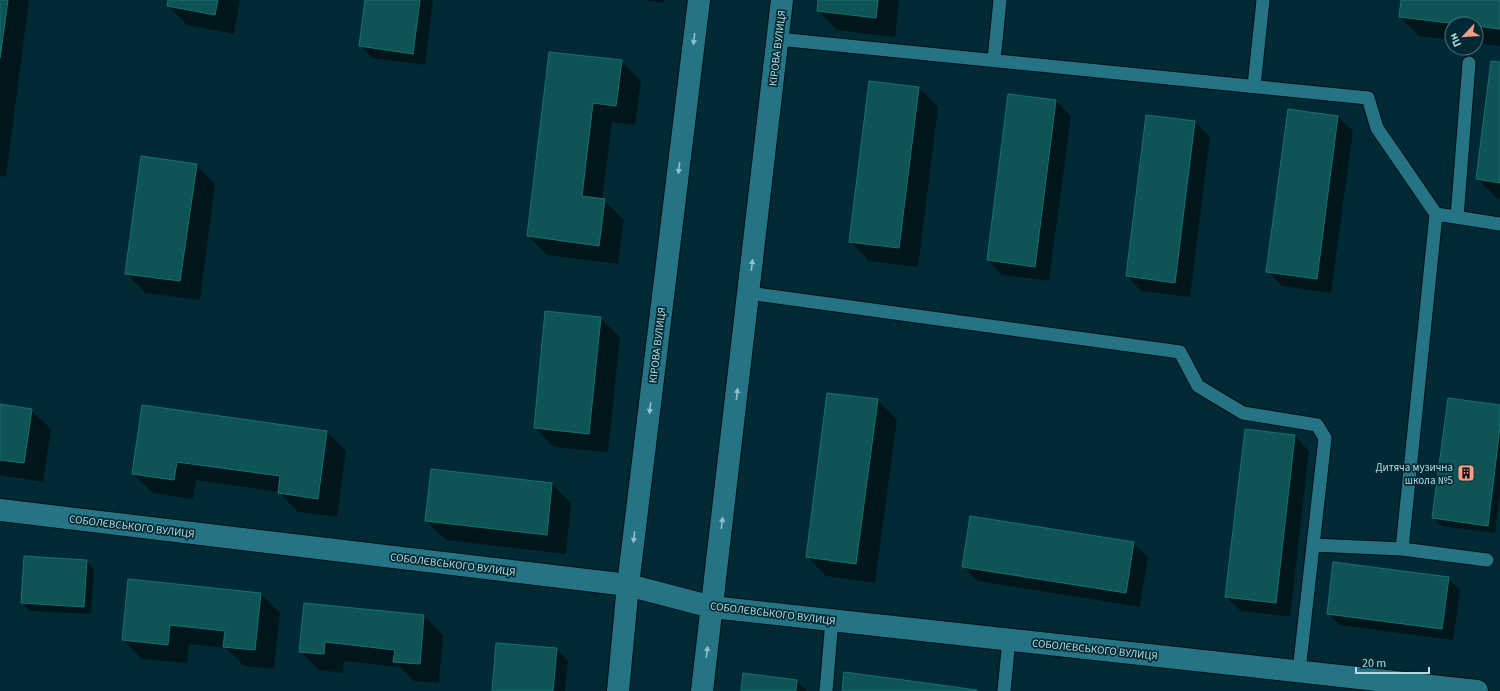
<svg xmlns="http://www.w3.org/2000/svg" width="1500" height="691" viewBox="0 0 1500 691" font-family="'Source Sans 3',sans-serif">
	<rect width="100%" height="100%" fill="#002a33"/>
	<path fill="#0007" d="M0,0H29L6,177L0,176Z
		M169,0H240L234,34L187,25L168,6Z
		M366,0H433L425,65L372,58L360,46Z
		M643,0H664V3Z
		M819,0H899L895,37L837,30L818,10Z
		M1402,0H1500V46L1476,43V24H1452V40L1419,36L1400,17Z
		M550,53L621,61L641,81L635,125L612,122L602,200H604L624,220L618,264L547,255L528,236Z
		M1500,63V199L1497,198L1477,179Z
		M919,88L938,107L918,267L869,261L850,241Z
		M1009,95L1056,101L1071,116L1049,281L1002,275L988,260Z
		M1289,110L1338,117L1353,131L1331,293L1282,286L1267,271Z
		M1147,116L1195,122L1210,137L1190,297L1141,291L1127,276Z
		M196,165L215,184L200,300L145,293L126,273Z
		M600,318L620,337L608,452L554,447L535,428Z
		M878,400L897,420L875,583L826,576L807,557Z
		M0,405L31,410L51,429L43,482L0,475Z
		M142,406L327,432L346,451L337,517L298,512L278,492L196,480L193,499L153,493L133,474Z
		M1500,406V495L1495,533L1441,526L1433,518Z
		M1295,436L1309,451L1290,617L1241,611L1226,597Z
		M552,484L571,503L566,554L446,540L426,521Z
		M1133,543L1148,557L1140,607L978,581L963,567Z
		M86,561L94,569L91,614L30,611L22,603Z
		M1448,578L1460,590L1453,640L1339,625L1328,614Z
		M261,594L280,613L274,669L244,666L226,648L189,644L187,663L142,659L123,640Z
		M304,604L424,616L443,635L439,683L414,681L400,667L344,661L343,673L319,670L300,651Z
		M557,649L568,661L565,691H493Z
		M797,681L807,691H742Z"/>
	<path fill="#0f5454" stroke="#157172" d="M0,0H8L0,58Z
		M168,0H218L215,15L167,6Z
		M365,0H420L413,54L359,46Z
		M818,0H878L876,18L817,11Z
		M1401,0H1500V29L1476,26V24H1458L1399,17Z
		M549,52L622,60L616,106L593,103L582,196L605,199L599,246L527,236Z
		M1491,61L1500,62V183L1476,179Z
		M869,81L919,87L899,248L849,242Z
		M1008,94L1056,100L1035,267L987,260Z
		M1288,109L1338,116L1317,279L1266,272Z
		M1146,115L1195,121L1175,283L1126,276Z
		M141,156L197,164L180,281L125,274Z
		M545,311L601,317L589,434L534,428Z
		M827,393L878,399L856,564L806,557Z
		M1448,398L1500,405V427L1488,526L1432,518Z
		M0,404L32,409L24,463L0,460Z
		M142,405L327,431L318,499L278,493L280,476L177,462L174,480L132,474Z
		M1245,429L1295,435L1276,603L1225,597Z
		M431,469L552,483L547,535L425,521Z
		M970,516L1134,542L1126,593L962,567Z
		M24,556L87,560L84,607L21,603Z
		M1333,562L1449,577L1442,629L1327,614Z
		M128,579L261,593L255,650L223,647L225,631L170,625L168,645L122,640Z
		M304,603L424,615L420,664L393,662L395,650L325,642L324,654L299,652Z
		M496,643L557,648L553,691H492Z
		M844,672L977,690V691H842Z
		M743,673L797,680L796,691H741Z"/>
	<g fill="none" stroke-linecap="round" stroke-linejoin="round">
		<g stroke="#001116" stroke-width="15">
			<path id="service" d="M778,39L1368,98L1377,128L1436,214L1500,224
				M994,60L1000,0
				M1254,86L1263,0
				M1457,217L1469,63
				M748,293L1180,352L1198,386L1243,413L1317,425L1325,438L1299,671
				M1313,545L1402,549L1487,560
				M1402,549L1436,214
				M826,691L832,620
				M1004,691L1009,640"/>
		</g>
		<g stroke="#001116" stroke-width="24">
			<path id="minor" d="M0,510L628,585L712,607L1477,691
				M618,691L628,585L699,0
				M702,691L782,0"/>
		</g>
		<use href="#service" stroke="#247486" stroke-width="13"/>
		<use href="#minor" stroke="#247486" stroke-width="22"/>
	</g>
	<defs><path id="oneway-solid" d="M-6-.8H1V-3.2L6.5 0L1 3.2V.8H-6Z"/></defs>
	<g fill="#92c0cc">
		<use href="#oneway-solid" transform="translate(694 39) rotate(97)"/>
		<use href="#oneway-solid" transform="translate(679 168) rotate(97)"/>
		<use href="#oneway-solid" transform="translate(752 265) rotate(-83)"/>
		<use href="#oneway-solid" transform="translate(737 394) rotate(-83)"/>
		<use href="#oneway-solid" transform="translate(650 408) rotate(97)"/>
		<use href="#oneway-solid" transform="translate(722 523) rotate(-83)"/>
		<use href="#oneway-solid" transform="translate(634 537) rotate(97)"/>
		<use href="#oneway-solid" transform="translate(707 652) rotate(-83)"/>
	</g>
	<defs>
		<g id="building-square" transform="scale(0.9)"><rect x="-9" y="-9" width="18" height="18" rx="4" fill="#f49e88" stroke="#002a33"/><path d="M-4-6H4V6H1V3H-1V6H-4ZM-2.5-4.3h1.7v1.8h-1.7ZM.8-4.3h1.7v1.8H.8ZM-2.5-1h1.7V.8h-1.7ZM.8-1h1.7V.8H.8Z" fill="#111"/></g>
	</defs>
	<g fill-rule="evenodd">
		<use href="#building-square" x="1466" y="473"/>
	</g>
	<g text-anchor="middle" stroke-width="3.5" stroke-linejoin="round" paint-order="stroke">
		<g font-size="11" fill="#b6dae3" stroke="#002a33">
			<text transform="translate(777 48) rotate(-83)" y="4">КІРОВА ВУЛИЦЯ</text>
			<text transform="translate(657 345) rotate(-83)" y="4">КІРОВА ВУЛИЦЯ</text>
			<text transform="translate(132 526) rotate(7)" y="4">СОБОЛЄВСЬКОГО ВУЛИЦЯ</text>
			<text transform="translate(453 564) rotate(7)" y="4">СОБОЛЄВСЬКОГО ВУЛИЦЯ</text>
			<text transform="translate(773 613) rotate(7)" y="4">СОБОЛЄВСЬКОГО ВУЛИЦЯ</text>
			<text transform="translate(1095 649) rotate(6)" y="4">СОБОЛЄВСЬКОГО ВУЛИЦЯ</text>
		</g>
		<g font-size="11" fill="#b6dae3" stroke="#002a33" text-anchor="end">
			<text x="1453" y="471">Дитяча музична<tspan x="1453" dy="13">школа №5</tspan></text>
		</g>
	</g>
	<g transform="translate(1464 36) rotate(245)"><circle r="19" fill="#002a33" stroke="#497079"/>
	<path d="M0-3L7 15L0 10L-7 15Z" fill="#f49e88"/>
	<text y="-6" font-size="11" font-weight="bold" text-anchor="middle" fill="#b6dae3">Пн</text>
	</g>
	<path d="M1356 667v6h73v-6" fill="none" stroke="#b6dae3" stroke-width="2"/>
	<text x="1362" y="667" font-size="12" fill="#b6dae3" stroke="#002a33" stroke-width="3" paint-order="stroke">20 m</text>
</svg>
